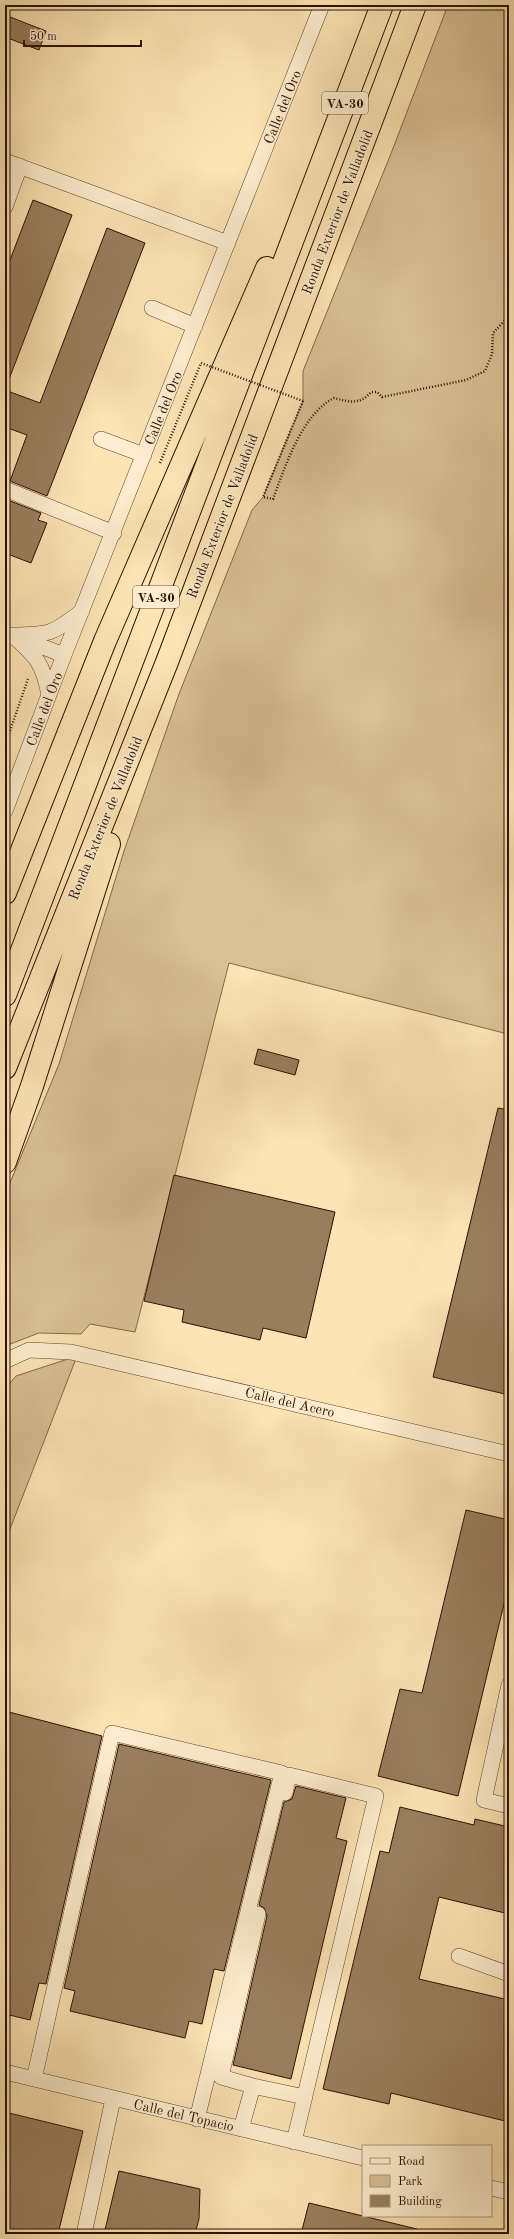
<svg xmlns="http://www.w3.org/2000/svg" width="514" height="2239" viewBox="0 0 514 2239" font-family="'Old Standard TT',serif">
	<rect width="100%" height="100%" fill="#fce4b4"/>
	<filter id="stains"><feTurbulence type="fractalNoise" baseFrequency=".005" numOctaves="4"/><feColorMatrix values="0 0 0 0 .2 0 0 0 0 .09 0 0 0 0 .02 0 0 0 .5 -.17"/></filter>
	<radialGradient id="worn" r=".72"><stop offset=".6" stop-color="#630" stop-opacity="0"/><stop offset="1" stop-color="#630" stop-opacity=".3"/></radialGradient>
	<path fill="#d9c095" stroke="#83684a" d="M448,5H509V1050L504,1033L229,963L135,1332L90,1324L81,1334L39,1333L5,1346V1195L59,1064L124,851L179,694L252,510L263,497L303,401V371L392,151Z
		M77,1356L5,1542V1389L16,1376Z"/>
	<path fill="#997e5e" stroke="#2d1000" d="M5,15L46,31L39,50L5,37Z
		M33,200L72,215L6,387L5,273Z
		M107,228L145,243L47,496L10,481L27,435L5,427V390L40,403Z
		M5,499L41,513L38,520L47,523L31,563L5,553Z
		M258,1049L299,1060L295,1075L254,1064Z
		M498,1108L509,1110V1395L433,1377Z
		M174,1175L335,1212L306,1338L263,1328L260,1340L182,1322L184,1310L144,1301Z
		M466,1510L509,1520V1583L458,1796L378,1776L400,1689L422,1693Z
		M5,1711L102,1736L46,1984L39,1983L30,2020L5,2014Z
		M119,1744L271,1780L224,1971L214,1969L202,2024L189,2021L185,2038L70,2011L75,1991L64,1988Z
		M296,1786L346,1798L336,1838L347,1841L291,2079L233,2065L267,1916L264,1908L259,1905L284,1802L292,1799Z
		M400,1807L474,1825L475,1819L509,1827V1914L439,1897L419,1979L509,2000V2122L391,2093L389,2104L323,2089L380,1851L389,1853Z
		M5,2112L83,2131L58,2234H5Z
		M119,2171L200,2189L199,2219L195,2234H104Z
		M309,2203L417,2229L416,2234H301Z"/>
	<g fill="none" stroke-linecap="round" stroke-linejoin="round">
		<g stroke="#61452d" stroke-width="16">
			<path id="minor" d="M5,161L228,243
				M5,207L20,166
				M152,308L195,326
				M101,439L144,455
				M5,489L114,533
				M12,635C50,635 52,634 82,611
				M12,635C36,656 43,663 49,695
				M22,639L64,655
				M5,811L64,655L322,5
				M5,1361L29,1350L71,1352L509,1454
				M509,1685L484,1800L509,1806
				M285,1793L289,1775L376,1796L294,2142
				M459,1956L509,1974
				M5,2072L363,2158
				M34,2079L112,1733L282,1773L197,2119
				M253,2086L305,2097
				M241,2129L253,2086L221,2077L258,1914
				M491,2188L509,2192
				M84,2234L113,2099"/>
		</g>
		<g stroke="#2d1000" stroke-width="24">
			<path id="highway" d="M5,893L105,641L267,268
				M5,995L382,5
				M5,1068L167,662L415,5
				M5,1162L32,1086L109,844"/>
		</g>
		<path stroke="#2d1000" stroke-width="2.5" stroke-dasharray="1 2" stroke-linecap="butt" d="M303,401L263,497L273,499C285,467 302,414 334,398C349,402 360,405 371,392H377L382,397L466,380L485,371L492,354L493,333L509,316
			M160,463L201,363
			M5,745L28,679"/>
		<use href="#minor" stroke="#fdedce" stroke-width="15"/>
		<use href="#highway" stroke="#fce4b4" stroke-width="22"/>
		<path stroke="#2d1000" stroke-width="2.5" stroke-dasharray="1 2" stroke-linecap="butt" d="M201,363L303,401"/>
	</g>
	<g text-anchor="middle" stroke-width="3" stroke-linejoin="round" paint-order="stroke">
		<g fill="#fdedce" stroke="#6b523e" stroke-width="1">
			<rect x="322" y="92" width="46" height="22" rx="3"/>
			<rect x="133" y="586" width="46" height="22" rx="3"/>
		</g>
		<g font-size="13" font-weight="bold" fill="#2d1000">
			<text x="345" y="108">VA-30</text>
			<text x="156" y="602">VA-30</text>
		</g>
		<g font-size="14" fill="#2d1000" stroke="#fdedce">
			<text transform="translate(282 107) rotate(-68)" y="5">Calle del Oro</text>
			<text transform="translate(337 212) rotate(-69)" y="5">Ronda Exterior de Valladolid</text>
			<text transform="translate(163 408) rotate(-68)" y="5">Calle del Oro</text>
			<text transform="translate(222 516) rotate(-69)" y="5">Ronda Exterior de Valladolid</text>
			<text transform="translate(44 709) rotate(-69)" y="5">Calle del Oro</text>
			<text transform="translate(105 818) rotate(-68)" y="5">Ronda Exterior de Valladolid</text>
			<text transform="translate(290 1402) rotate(13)" y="5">Calle del Acero</text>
			<text transform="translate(184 2115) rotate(13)" y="5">Calle del Topacio</text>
		</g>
	</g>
	<rect width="514" height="2239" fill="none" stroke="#fce4b4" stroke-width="20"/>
	<rect x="6" y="6" width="502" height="2227" fill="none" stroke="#2d1000" stroke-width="2"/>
	<rect x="10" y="10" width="494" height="2219" fill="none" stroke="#2d1000"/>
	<rect x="362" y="2145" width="130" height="72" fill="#fdedce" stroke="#aa957c"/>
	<rect x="370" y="2158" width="20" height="6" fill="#fdedce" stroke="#aa957c"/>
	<text x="398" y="2165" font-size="12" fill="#2d1000">Road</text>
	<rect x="370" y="2175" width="20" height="12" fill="#d9c095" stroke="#aa957c"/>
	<text x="398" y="2185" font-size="12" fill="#2d1000">Park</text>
	<rect x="370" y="2195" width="20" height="12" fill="#997e5e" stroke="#aa957c"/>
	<text x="398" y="2205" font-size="12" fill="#2d1000">Building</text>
	<path d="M24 40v6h117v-6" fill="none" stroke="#2d1000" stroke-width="2"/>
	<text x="30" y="40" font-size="12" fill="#2d1000" stroke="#fdedce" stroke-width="3" paint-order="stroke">50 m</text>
	<rect width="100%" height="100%" filter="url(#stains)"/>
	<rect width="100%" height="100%" fill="url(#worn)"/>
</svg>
